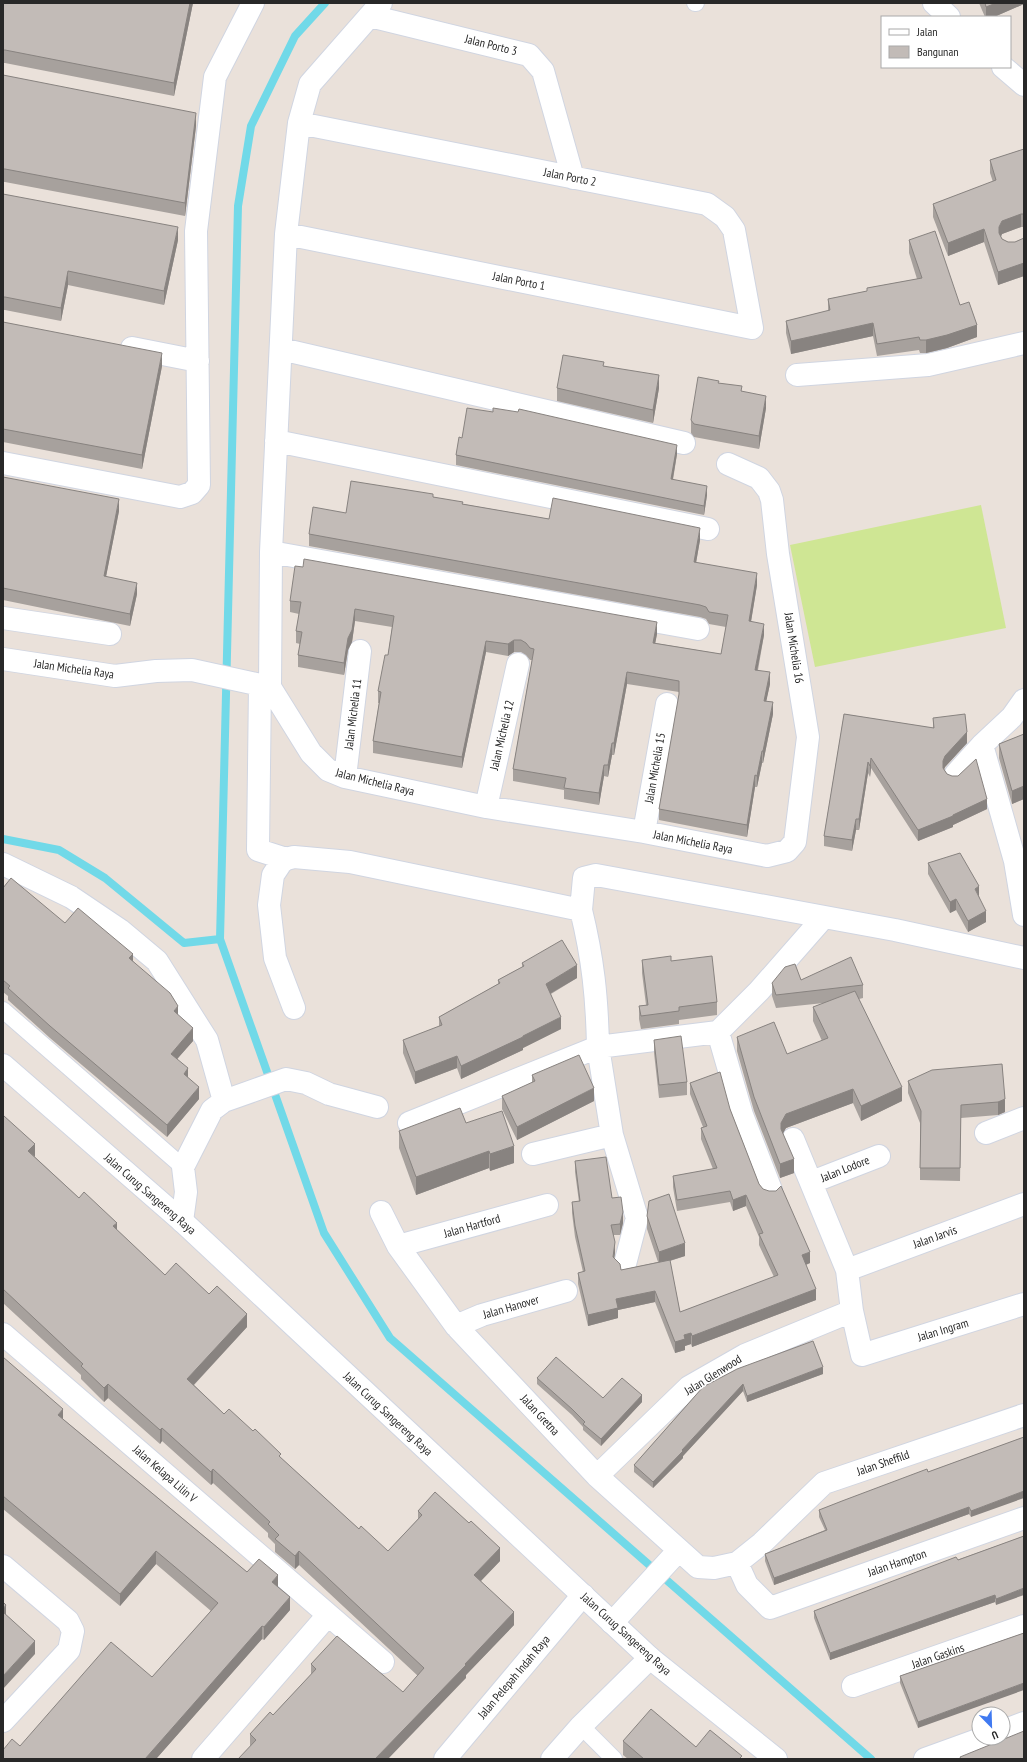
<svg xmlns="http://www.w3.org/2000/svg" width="1027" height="1762" viewBox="0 0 1027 1762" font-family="'PT Sans Narrow',sans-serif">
	<rect width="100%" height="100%" fill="#eae1da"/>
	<path fill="#cfe694" d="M981,505L1006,628L815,667L790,545Z"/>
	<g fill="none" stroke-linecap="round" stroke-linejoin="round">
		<path stroke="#71d9e8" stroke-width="8" d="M325,3L295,36L251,126L238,206L220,939L324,1233L390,1338L871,1759
			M3,839L59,850L105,878L184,943L220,939"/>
		<g stroke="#d0d5e1" stroke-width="18">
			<path id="service" d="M695,3H696
				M3,1010L183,1167
				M581,1726L614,1759"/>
		</g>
		<g stroke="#d0d5e1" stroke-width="24">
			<path id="minor" d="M934,3L949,17
				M370,16L529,55L543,71L573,178
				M1003,67L1024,85
				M286,234L752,328L734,230L725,217L707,204L299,123
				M132,348L198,361
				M281,349L684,443
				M797,375L928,365L1024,343
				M276,441L708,529
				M3,463L180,497L192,493L199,485L196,231L215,77L253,3
				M271,552L698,629
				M3,618L110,634
				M3,659L115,676L156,671L192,670L270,687L311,753L328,770L345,777L486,807L644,832L767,856L787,851L795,842L808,737L778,554L772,500L769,491L759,478L728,464
				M260,685L258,850L286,859
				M270,687L271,552L286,234L299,123L310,84L381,3
				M982,745L1015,861L1024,915
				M955,775L982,745L1012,717L1024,700
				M345,777L360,651
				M486,807L518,664
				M644,832L667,704
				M3,864L71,897L120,930L157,961L207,1040L224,1101
				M294,1008L275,958L269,905L273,875L281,863L286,859L294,857L350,862L581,910L584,878L596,875L895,930L1024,958
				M718,1032L742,1115L771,1190
				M409,1123L598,1047C597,997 593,959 581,910
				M986,1133L1024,1118
				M612,1135L637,1218L625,1264
				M793,1139L847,1270L852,1311L862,1355L1024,1304
				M533,1154L612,1135L598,1047L718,1032L759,991L823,918
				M812,1182L879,1156
				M381,1212L398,1246L456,1326L597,1476L698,1567L714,1568L737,1563
				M182,1221L186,1192L183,1167L212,1110L224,1101L286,1079L306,1083L329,1094L377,1107
				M398,1246L547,1205
				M847,1270L1024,1204
				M456,1326L482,1315L566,1291
				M3,1334L383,1662
				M1024,1415L824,1483L762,1543L737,1563L747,1585L770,1608L1024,1518
				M597,1476L689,1387L745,1355L852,1311
				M3,1566L68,1621L73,1631L69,1650L3,1721
				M612,1623L679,1550
				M853,1686L1024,1626
				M1003,1731L1024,1723
				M203,1759L328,1615
				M925,1759L983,1738"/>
		</g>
		<g stroke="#d0d5e1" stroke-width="24">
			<path id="tertiary" d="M445,1759L583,1595
				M552,1759L581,1726L650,1658"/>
		</g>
		<g stroke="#d0d5e1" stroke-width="24">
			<path id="secondary" d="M3,1065L182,1221L650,1658L776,1759"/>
		</g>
		<use href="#service" stroke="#fff" stroke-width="16"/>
		<use href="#minor" stroke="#fff" stroke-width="22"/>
		<use href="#tertiary" stroke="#fff" stroke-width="22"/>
		<use href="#secondary" stroke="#fff" stroke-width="22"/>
	</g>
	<path fill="#a7a19d" d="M3,3H193L174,96L5,63H3Z
		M979,3H1024V4L994,17H985Z
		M3,75L196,126L185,216L5,182H3Z
		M1024,149V227H1021L1002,234L1001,237L1002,239L1008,242H1015L1024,238V276L998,285L984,242L948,256L933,217V204L993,182L990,173V160Z
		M3,194L178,240L164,305L68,285L61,321L5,310H3Z
		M909,240L960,305L977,337L947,348L926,353H920L919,350L877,356L873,336L791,354L786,333V321L828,311V299L867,291V288L917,279L909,253Z
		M3,322L162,366L142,469L3,442Z
		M604,366L659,388L653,423L557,401V388Z
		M719,383L742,391L766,408L759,449L694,437L691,433V420Z
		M462,438L677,454L673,480L707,495L704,515L456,465V455Z
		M3,477L119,511L106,576L137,594L130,626L3,600Z
		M433,497L463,504L549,519L700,540L696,563L757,585L751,622L764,635L758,670L770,684L766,701L773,714L763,763H762L757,787H755L747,837L659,820V809L679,696V692L627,684L614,755H612L608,777L604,776L599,805L564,799V790L513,781V769L532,660H530L526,655L521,652H514L508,656L486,652L462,768L373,753V741L379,703H378V691L388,655L392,627L355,621L352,642L348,650L344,675L298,667V655L300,644L296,643V631L299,614L290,612V601L657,634L655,643L721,654L726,627L709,624L706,619L700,617L309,546V534L346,513Z
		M844,714L933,728V718L967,743L945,767L944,769L947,774L987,809L953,825V827L918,841L871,768L870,777L868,773L859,830H856L852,851L824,846V836Z
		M1024,734V799L1012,804L999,758V744Z
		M1024,828V849L1023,843V829Z
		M928,863L979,896L986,922L968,932L956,910L950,913L928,874Z
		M3,888L133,961L178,1015L193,1041L177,1059L188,1078L199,1099L167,1137L50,1038L8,1000V996L3,992Z
		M642,960L671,961L717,1002V1015L679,1020V1024L641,1029L639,1019V1006L646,1005L642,973Z
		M522,963L577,978L551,994L561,1029L523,1048V1050L461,1079L457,1068L415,1084L403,1053V1040L439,1027V1017L498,984V980L522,967Z
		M801,980L863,985V998L859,999L902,1101L861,1121L853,1103L786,1128L783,1133L794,1173L780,1178L754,1111L737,1051V1037L787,1054L822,1041L813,1021V1007L824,1003L776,1008L772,996V983Z
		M654,1040L687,1082V1095L659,1098L654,1053Z
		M1002,1064L1005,1112L998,1115L961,1118L960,1181L920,1180V1123L908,1093V1081Z
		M532,1075L594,1101L517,1140L502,1109V1096L532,1083Z
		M690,1083L730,1109L759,1184L810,1263L806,1265L816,1300L692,1347L691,1344L685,1346V1350L675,1353L655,1302L618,1310V1318L588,1326L578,1284V1273L583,1272L575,1237L572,1213V1202H579L575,1172V1161L612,1198L623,1223L620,1235H613L615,1253L614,1258L621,1270L658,1262L647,1229V1216L685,1256L670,1261L680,1312L774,1277L759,1245V1237L746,1206L733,1211L730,1202L677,1211L673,1187V1176L713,1169L701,1139V1128L703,1127L690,1094Z
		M3,1117L35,1157L79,1198L117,1230L165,1275L209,1294L247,1327L194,1385L224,1414L281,1458L359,1529L388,1551L418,1519V1511L500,1561L481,1581L514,1625L466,1675V1678L250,1747V1734L273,1715L311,1675V1664L403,1692L418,1676L299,1565L295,1569L275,1552V1544L268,1537V1533L213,1483L211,1485L162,1441L160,1444L108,1398L104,1402L81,1379V1375L3,1303Z
		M466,1123L514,1163L490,1171L489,1168L416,1195L399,1148V1131Z
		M3,1357L63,1419L247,1572L278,1588L290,1610L264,1640L262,1639L156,1759H3L20,1746L152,1677L211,1611L156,1564L120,1606L3,1509Z
		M823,1374L747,1402L743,1391L683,1456V1458L653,1488L634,1472V1465L703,1387Z
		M537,1378L603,1398L642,1402L601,1446L583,1430V1427L572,1415L537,1384Z
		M1024,1437L971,1517L969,1514L774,1585L765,1561V1554L825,1530L819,1517V1510L928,1472Z
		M1024,1536L996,1605L995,1602L830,1660L814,1618V1611Z
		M1024,1633L918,1728L900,1683V1676Z
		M623,1741L696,1747L742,1759H628L623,1755Z"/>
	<path fill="#888380" d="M190,3H193L174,96V83Z
		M996,3H1024V4L994,17H986V7Z
		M196,113V126L185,216V203Z
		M1021,214V227L1002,234L999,240V227L1002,221Z
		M178,227V240L164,305V291Z
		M984,229V242L948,256V243Z
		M1024,263V276L998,285V272Z
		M68,271V285L61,321V308Z
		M873,323V336L791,354V341Z
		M977,325V337L947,348L926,353V340Z
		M162,353V366L142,469V455Z
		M659,375V388L653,423V410Z
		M766,396V408L759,449V436Z
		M677,445V454L671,489V479Z
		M707,486V495L704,515V506Z
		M119,499V511L104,587V576Z
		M700,528V540L694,574V562Z
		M757,573V585L749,633V621Z
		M137,583V594L130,626V614Z
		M355,609V621L352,642L348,650L344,675V663L348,638Z
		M657,622V634L653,655V643Z
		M764,624V635L755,681V670Z
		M514,640V652L508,656V644Z
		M486,641V652L462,768V757Z
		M627,672V684L614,755V743Z
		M770,672V684L764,712V701Z
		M773,702V714L763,763V751Z
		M967,732V743L945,767L943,772V761L945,756Z
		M612,743V755L608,777V765Z
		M762,751V763L757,787V776Z
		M871,758V768L870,777V766Z
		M868,762V773L859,830V819Z
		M604,765V776L599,805V793Z
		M755,775V787L747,837V825Z
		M1024,786V799L1012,804V791Z
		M987,799V809L953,825V827L918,841V830Z
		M856,819V830L852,851V840Z
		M979,886V897L975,889Z
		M956,899V910L950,913V902Z
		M986,911V922L968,932V921Z
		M133,954V966L129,958Z
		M577,965V978L546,996V984Z
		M178,1006V1018L174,1011Z
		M561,1017V1029L523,1048V1050L461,1079V1066Z
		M193,1028V1041L171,1066V1054Z
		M457,1056V1068L415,1084V1072Z
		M188,1068V1080L184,1074Z
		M199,1087V1099L167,1137V1125Z
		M902,1087V1101L861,1121V1106Z
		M594,1088V1101L517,1140V1127Z
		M853,1089V1103L786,1128L781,1137V1123L786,1114Z
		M1005,1099V1112L998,1115V1102Z
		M35,1144V1157L28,1151Z
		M514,1146V1163L490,1171V1154Z
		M489,1151V1168L416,1195V1177Z
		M794,1159V1173L780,1178V1164Z
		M746,1195V1206L733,1211V1200Z
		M623,1212V1223L620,1235V1224Z
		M117,1223V1236L113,1226Z
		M615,1242V1253L613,1268V1257Z
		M685,1243V1256L659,1264V1252Z
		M810,1252V1263L802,1266V1255Z
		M816,1289V1300L692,1347V1336Z
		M655,1291V1302L618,1310V1318L588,1326V1315L616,1299Z
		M247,1314V1327L187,1392V1379Z
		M691,1333V1344L685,1346V1350L675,1353V1342L684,1335Z
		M823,1367V1374L747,1402V1396Z
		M108,1384V1398L104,1402V1388Z
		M743,1384V1391L683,1456V1458L653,1488V1482Z
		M642,1395V1402L601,1446V1439Z
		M63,1409V1422L58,1415Z
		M162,1428V1441L160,1444V1430Z
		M213,1469V1483L211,1485V1472Z
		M1024,1491V1498L971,1517V1511Z
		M969,1507V1514L774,1585V1578Z
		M500,1548V1561L474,1588V1575Z
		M156,1551V1564L120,1606V1594Z
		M299,1551V1565L295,1569V1556Z
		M278,1575V1588L272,1582Z
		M1024,1588V1595L996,1605V1599Z
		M995,1595V1602L830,1660V1653Z
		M290,1597V1610L264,1640V1627Z
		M6,1605V1617L3,1621V1609Z
		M514,1612V1625L466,1675V1678L388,1759H375Z
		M262,1626V1639L156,1759H145Z
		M35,1641V1654L3,1689V1676Z
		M1024,1683V1690L918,1728V1722Z"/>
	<path fill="#c2bbb7" stroke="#888380" d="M3,3H190L174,83L5,50H3Z
		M985,3H996L986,7Z
		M3,75L196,113L185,203L5,169H3Z
		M1024,149V214H1021L1002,221L999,227V233L1002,239L1008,242H1015L1024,238V263L998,272L984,229L948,243L933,204L996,180L990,160Z
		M3,194L178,227L164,291L68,271L61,308L5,297H3Z
		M935,231L960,305L969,302L977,325L947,335L926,340H920L919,337L877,344L873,323L791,341L786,321L830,310L828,299L867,291V288L922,278L909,240Z
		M3,322L162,353L142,455L3,429Z
		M563,355L604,362L603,366L659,375L653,410L557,388Z
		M698,377L719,381L718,383L742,386L741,391L766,396L759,436L694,424L691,420Z
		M467,408L493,412V408L518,412L519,409L677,445L671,479L707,486L704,506L456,455L459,437L462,438Z
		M3,477L119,499L104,576L137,583L130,614L3,588Z
		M351,481L433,494V497L463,502L462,504L549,519L553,498L700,528L694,562L757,573L749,621L764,624L755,670L770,672L764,701L773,702L763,751H762L757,776L755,775L747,825L659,809L679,694V681L627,672L614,743H612L608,765H604L599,793L564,788L566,778L513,769L534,649L530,648L526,643L521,640H514L508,644L486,641L462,757L373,741L381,692L378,691L385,655H388L394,616L355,609L352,630L348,638L344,663L298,655L302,632L296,631L301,602L290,601L295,566L303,567L304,559L657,622L653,643L721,654L728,615L709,612L706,607L700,605L309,534L313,507L346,513Z
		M844,714L934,728L933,718L965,714L967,732L945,756L943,761V768L947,774L952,776H958L976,759L987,799L953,815V816L918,830L871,758L870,766L868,762L859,819H856L852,840L824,836Z
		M1024,734V786L1012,791L999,744Z
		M960,853L979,886L975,889L986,911L968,921L956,899L950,902L928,863Z
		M11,878L65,923L78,908L133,954L129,958L170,993L178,1006L174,1011L193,1028L171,1054L188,1068L184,1074L199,1087L167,1125L50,1026L8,988L10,986L3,980V888Z
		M562,940L577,965L546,984L561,1017L523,1036V1037L461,1066L457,1056L415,1072L403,1040L442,1025L439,1017L500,983L498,980L524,966L522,963Z
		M671,956V961L712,956L717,1002L679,1007V1011L641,1016L639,1006L648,1005L642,960Z
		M851,957L863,985L776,995L772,983L785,967L795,964L801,980Z
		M855,991L902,1087L861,1106L853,1089L786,1114L781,1123V1129L794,1159L780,1164L754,1097L737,1037L774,1022L787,1054L828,1038L813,1007Z
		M681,1036L687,1082L659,1085L654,1040Z
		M579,1055L594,1088L517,1127L502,1096L535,1081L532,1075Z
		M1002,1064L1005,1099L998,1102L961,1105L960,1168H920L921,1111L908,1081L932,1070Z
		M720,1072L730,1109L759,1184L763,1189L769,1191H776L781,1186L810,1252L802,1255L816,1289L692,1336L691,1333L684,1335L685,1339L675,1342L655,1291L616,1299L618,1308L588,1315L578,1273L585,1271L575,1226L572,1202L580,1201L575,1161L606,1157L612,1198L621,1197L623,1212L620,1224L611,1225L615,1242L613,1257L620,1264L621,1270L670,1260L680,1312L778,1275L759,1234L763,1233L746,1195L733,1200L730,1191L677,1200L673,1176L717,1168L701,1128L707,1126L690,1083Z
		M460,1108L466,1123L502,1111L514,1146L490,1154L489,1151L416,1177L399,1131Z
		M4,1116L35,1144L28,1151L79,1198L84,1192L117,1223L113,1226L165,1275L176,1263L209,1294L217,1286L247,1314L187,1379L224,1414L229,1409L253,1431L255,1429L281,1454L279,1456L359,1529L361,1526L388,1551L422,1515L418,1511L435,1492L469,1523L471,1521L500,1548L474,1575L514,1612L465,1664L466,1665L375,1759H238L256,1740L250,1734L270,1712L273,1715L316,1669L311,1664L337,1636L403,1692L424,1668L299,1551L295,1556L275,1539L279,1535L268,1524L270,1522L213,1469L211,1472L162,1428L160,1430L108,1384L104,1388L81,1366L83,1364L3,1289V1117Z
		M669,1194L685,1243L659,1252L647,1216L649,1201Z
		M813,1341L823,1367L747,1396L743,1384L682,1450L683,1451L653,1482L634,1465L703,1387L737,1369Z
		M3,1357L63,1409L58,1415L247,1572L259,1559L278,1575L272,1582L290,1597L264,1627L262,1626L145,1759H3V1750L12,1739L20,1746L111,1642L152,1677L218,1603L156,1551L120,1594L3,1496Z
		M556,1357L603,1398L622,1378L642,1395L601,1439L583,1424L585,1422L572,1409L537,1378Z
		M1024,1437V1491L971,1511L969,1507L774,1578L765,1554L827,1530L819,1510L842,1501L927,1469L928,1472Z
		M1024,1536V1588L996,1599L995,1595L830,1653L814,1611L956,1557L958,1560Z
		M3,1602L6,1605L3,1609Z
		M3,1612L35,1641L3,1676Z
		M1024,1633V1683L918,1722L900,1676Z
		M651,1709L696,1747L710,1730L742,1756L739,1759H644L623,1741Z
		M1024,1731V1759H961L960,1757Z"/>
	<g text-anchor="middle" stroke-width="3" stroke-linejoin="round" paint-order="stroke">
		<g font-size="12" fill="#282828" stroke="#fff">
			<text transform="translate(491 45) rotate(14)" y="4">Jalan Porto 3</text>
			<text transform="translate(570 177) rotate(11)" y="4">Jalan Porto 2</text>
			<text transform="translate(519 281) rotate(11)" y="4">Jalan Porto 1</text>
			<text transform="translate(794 648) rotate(81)" y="4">Jalan Michelia 16</text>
			<text transform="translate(74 669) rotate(8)" y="4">Jalan Michelia Raya</text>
			<text transform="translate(353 714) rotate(-83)" y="4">Jalan Michelia 11</text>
			<text transform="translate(502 735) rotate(-77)" y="4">Jalan Michelia 12</text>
			<text transform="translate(655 768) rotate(-80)" y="4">Jalan Michelia 15</text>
			<text transform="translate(375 782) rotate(14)" y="4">Jalan Michelia Raya</text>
			<text transform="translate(693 842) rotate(11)" y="4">Jalan Michelia Raya</text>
			<text transform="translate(845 1169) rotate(-22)" y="4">Jalan Lodore</text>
			<text transform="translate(150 1194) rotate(41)" y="4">Jalan Curug Sangereng Raya</text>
			<text transform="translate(472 1226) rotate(-16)" y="4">Jalan Hartford</text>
			<text transform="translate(935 1237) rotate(-20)" y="4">Jalan Jarvis</text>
			<text transform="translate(511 1307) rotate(-16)" y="4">Jalan Hanover</text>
			<text transform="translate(943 1330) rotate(-17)" y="4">Jalan Ingram</text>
			<text transform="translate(713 1375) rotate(-32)" y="4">Jalan Glenwood</text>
			<text transform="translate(388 1414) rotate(43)" y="4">Jalan Curug Sangereng Raya</text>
			<text transform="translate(540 1415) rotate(47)" y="4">Jalan Gretna</text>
			<text transform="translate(883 1463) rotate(-19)" y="4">Jalan Sheffild</text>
			<text transform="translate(165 1474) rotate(41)" y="4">Jalan Kelapa Lilin V</text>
			<text transform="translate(897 1563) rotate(-19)" y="4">Jalan Hampton</text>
			<text transform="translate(626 1634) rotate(42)" y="4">Jalan Curug Sangereng Raya</text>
			<text transform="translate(938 1656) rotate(-19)" y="4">Jalan Gaskins</text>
			<text transform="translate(514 1677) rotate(-50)" y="4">Jalan Pelepah Indah Raya</text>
		</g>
	</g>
	<rect width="1027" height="1762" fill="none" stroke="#282828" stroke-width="8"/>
	<rect x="881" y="16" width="130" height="52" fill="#ffffff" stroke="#a9a9a9"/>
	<rect x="889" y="29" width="20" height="6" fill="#ffffff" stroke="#a9a9a9"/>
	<text x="917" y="36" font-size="12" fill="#282828">Jalan</text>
	<rect x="889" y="46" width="20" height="12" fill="#c2bbb7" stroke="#a9a9a9"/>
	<text x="917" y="56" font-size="12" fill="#282828">Bangunan</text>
	<g transform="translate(991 1726) rotate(157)"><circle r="19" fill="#ffffff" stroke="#a9a9a9"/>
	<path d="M0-3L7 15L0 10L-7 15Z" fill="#407af1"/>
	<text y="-6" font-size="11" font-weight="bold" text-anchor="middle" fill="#282828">U</text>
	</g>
</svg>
